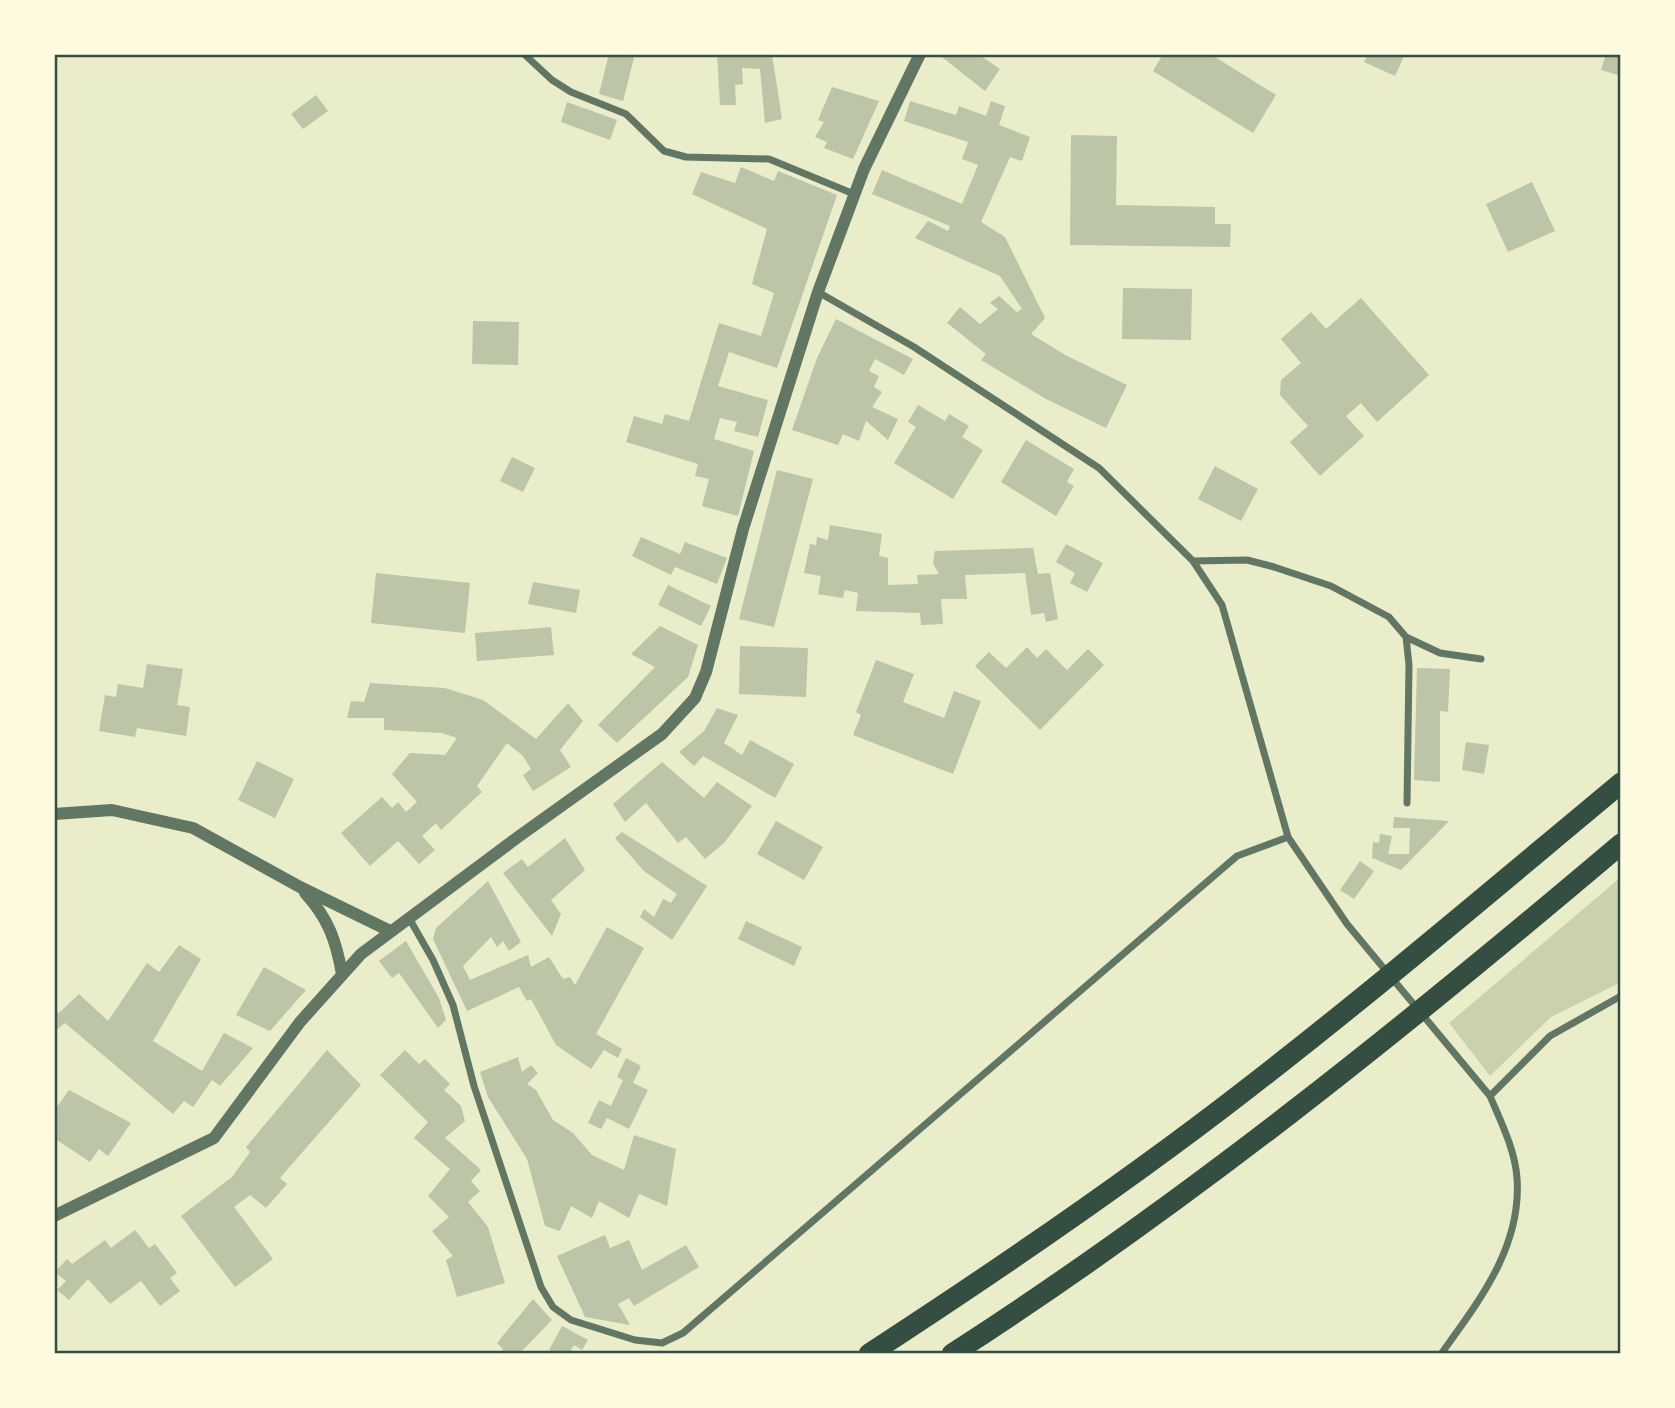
<svg xmlns="http://www.w3.org/2000/svg" width="1675" height="1408" viewBox="0 0 1675 1408" font-family="'Fira Sans Condensed',sans-serif">
	<rect width="100%" height="100%" fill="#e9edc9"/>
	<path fill="#cad2ad" d="M1621,877V982L1551,1017L1490,1076L1449,1023Z"/>
	<path fill="#bcc5a7" d="M609,54H635L623,101L599,94Z
		M717,54H772L782,119L765,123L760,69L742,68L743,84L735,85L736,105H720Z
		M938,54H978L1000,69L985,91Z
		M1163,54H1210L1276,95L1253,133L1153,71Z
		M1368,54H1405L1395,76L1364,62Z
		M1606,54H1621V76L1601,70Z
		M832,87L879,101L853,159L824,148L827,142L815,137L824,122L818,120Z
		M316,95L328,111L303,129L291,114Z
		M910,101L956,115L959,106L986,116L991,101L1005,106L999,125L1030,137L1022,161L1010,157L981,222L1005,237L1045,318L1031,334L1067,356L1127,385L1106,428L1046,399L981,360L986,354L947,323L960,307L980,324L998,309L990,303L999,296L1017,312L1022,309L1000,276L915,238L928,221L948,231L950,226L872,194L882,170L962,204L978,165L962,159L968,142L904,121Z
		M567,102L617,120L610,140L561,122Z
		M1071,135L1117,136L1116,205L1215,207V224H1231L1230,247L1070,245Z
		M741,167L774,181L778,171L837,195L777,368L729,352L718,386L768,400L758,437L734,431L737,422L720,418L714,439L754,451L738,516L702,506L709,479L695,476L698,464L626,442L634,416L662,424L665,414L689,421L719,323L761,336L774,293L752,284L767,229L692,194L701,172L735,183Z
		M1532,182L1555,231L1508,252L1486,204Z
		M1123,288L1192,289L1191,340L1122,339Z
		M1361,298L1429,375L1377,422L1361,403L1346,416L1364,436L1320,476L1290,442L1308,426L1280,395L1281,380L1301,363L1281,339L1311,312L1326,329Z
		M836,319L913,359L904,375L875,359L869,371L879,376L874,387L882,392L872,407L898,419L888,440L866,421L859,441L843,434L838,445L792,430L817,358Z
		M473,321L519,322L518,365L472,364Z
		M918,405L945,421L949,414L969,426L962,437L983,450L953,499L894,463L916,427L908,422Z
		M1026,440L1074,469L1067,482L1074,486L1056,516L1001,482Z
		M512,457L535,468L523,492L500,481Z
		M1215,466L1258,489L1241,521L1198,499Z
		M777,470L813,479L774,627L739,619Z
		M830,525L882,534L879,556L888,558V585L918,584L917,575L939,574L933,564L935,551L1033,548L1038,574L1050,573L1058,619L1046,622L1044,613L1031,615L1025,573L965,575L967,599H941L943,624L921,625L920,613L856,611L858,593L845,590L843,598L818,594L821,576L804,573L810,544L816,545L817,537L828,540Z
		M641,537L680,554L685,542L727,558L717,584L675,567L671,575L632,556Z
		M1066,544L1103,563L1087,592L1070,583L1075,573L1056,562Z
		M376,573L470,583L465,633L371,623Z
		M533,582L580,590L576,613L528,604Z
		M668,585L711,606L701,626L658,605Z
		M660,626L698,645L688,677L617,743L598,725L655,667L631,654Z
		M551,627L554,655L477,661L475,633Z
		M740,646L808,648L806,697L739,694Z
		M1027,647L1037,658L1046,649L1067,670L1088,649L1104,665L1040,730L975,666L989,652L1006,668Z
		M876,660L914,674L903,702L944,718L954,691L981,701L953,774L853,735L861,715L856,712Z
		M147,664L183,669L177,705L190,707L186,736L137,728L135,737L99,731L105,695L116,697L118,684L143,688Z
		M1417,668L1450,669L1448,712L1440,711V782L1414,780Z
		M370,683L445,688L483,700L536,739L568,703L583,721L560,750L571,767L533,791L523,775L531,769L523,756L507,743L477,786L482,792L441,830L436,823L422,836L435,850L419,864L398,841L370,866L341,833L382,797L392,808L398,802L406,812L417,802L392,774L410,753L445,755L457,738L442,733L384,730V718H347L351,701L364,702Z
		M717,708L738,715L724,743L742,755L750,740L794,764L775,798L703,756L694,766L679,752L704,731Z
		M1466,742L1489,745L1484,774L1462,770Z
		M257,761L294,779L275,818L238,800Z
		M662,762L704,798L717,782L752,806L724,843L705,859L686,837L678,843L646,803L625,822L613,804Z
		M1394,817L1449,821L1401,870L1372,858L1373,842L1379,843L1380,834L1392,836L1388,854H1409L1410,828H1393Z
		M776,821L823,847L804,880L757,854Z
		M622,832L707,886L672,940L640,917L644,909L654,917L663,899L671,903L677,894L644,871L615,838Z
		M565,838L585,870L551,900L561,914L552,936L503,873L522,859L528,867Z
		M1360,861L1374,871L1354,899L1340,890Z
		M488,881L521,942L509,951L503,941L497,947L491,937L463,966L470,980L528,955L531,967L549,957L563,979L570,977L575,985L607,927L644,948L596,1034L622,1049L618,1058L604,1050L591,1069L556,1045L531,999L527,1001L519,987L467,1011L433,939L436,928Z
		M746,921L802,947L794,966L738,939Z
		M406,941L439,998L446,1020L438,1028L399,973L392,978L379,961Z
		M179,945L201,959L153,1041L202,1071L224,1033L253,1048L220,1086L212,1080L193,1107L184,1101L173,1114L65,1023L54,1032V1009L59,1013L79,994L108,1021L147,963L159,972Z
		M264,967L306,990L270,1031L236,1015Z
		M327,1050L361,1085L280,1178L287,1184L266,1208L250,1195L234,1207L273,1259L235,1287L181,1216L232,1177L250,1152L246,1147Z
		M405,1050L419,1064L425,1059L450,1084L444,1090L461,1106L465,1121L445,1138L481,1170L471,1181L480,1191L468,1202L488,1227L505,1283L457,1297L446,1260L453,1256L432,1231L449,1217L428,1196L450,1169L414,1138L428,1122L380,1075Z
		M518,1057L522,1072L531,1065L538,1073L527,1084L536,1090L553,1120L573,1133L592,1155L624,1170L634,1135L676,1149L667,1206L639,1194L629,1218L599,1201L592,1218L571,1206L560,1231L545,1226L527,1159L488,1097L480,1072Z
		M626,1058L641,1066L633,1083L648,1090L629,1129L607,1118L601,1129L588,1123L599,1100L611,1106L623,1080L617,1077Z
		M69,1090L131,1123L108,1156L99,1149L90,1162L54,1138V1111Z
		M135,1230L149,1248L155,1244L177,1273L170,1278L180,1291L160,1306L141,1281L110,1304L88,1279L69,1300L57,1290L66,1281L55,1272L67,1259L72,1264L105,1240L111,1248Z
		M605,1235L610,1248L629,1240L642,1270L686,1245L699,1267L634,1306L629,1298L618,1304L630,1325L585,1317L557,1256Z
		M533,1299L552,1320L519,1354H501L503,1349L497,1343Z
		M562,1326L588,1340L582,1350L574,1345L569,1354H556L549,1350Z"/>
	<g fill="none" stroke-linecap="round" stroke-linejoin="round">
		<path stroke="#617663" stroke-width="7" d="M524,54L552,80L571,92L626,114L664,151L686,157L769,159L854,194
			M818,292L914,347L1099,468L1193,561L1222,605L1288,837L1347,924L1490,1096L1550,1036L1621,996
			M1193,561L1247,560L1274,567L1331,586L1389,617L1406,637L1409,665L1407,803
			M1406,637L1440,653L1481,659
			M409,918L433,960L453,1005L474,1086L541,1287L553,1307L571,1320L635,1340L662,1343L683,1333L1237,856L1288,837
			M1441,1354C1479,1301 1522,1247 1517,1178C1515,1150 1501,1122 1490,1096"/>
		<path stroke="#617663" stroke-width="12" d="M54,814L112,810L193,828L300,887L390,931
			M305,893C328,918 336,940 342,974
			M54,1216L214,1138L300,1022L361,954L518,837L662,734L695,698L706,672L743,529L818,292L864,169L920,54"/>
		<path stroke="#344e41" stroke-width="21" d="M869,1354C998,1270 1126,1183 1247,1089C1375,990 1497,886 1621,783
			M952,1354C1188,1202 1407,1025 1621,844"/>
	</g>
	<rect width="1675" height="1408" fill="none" stroke="#fefae0" stroke-width="112"/>
	<rect x="56" y="56" width="1563" height="1296" fill="none" stroke="#344e41" stroke-width="2.5"/>
</svg>
